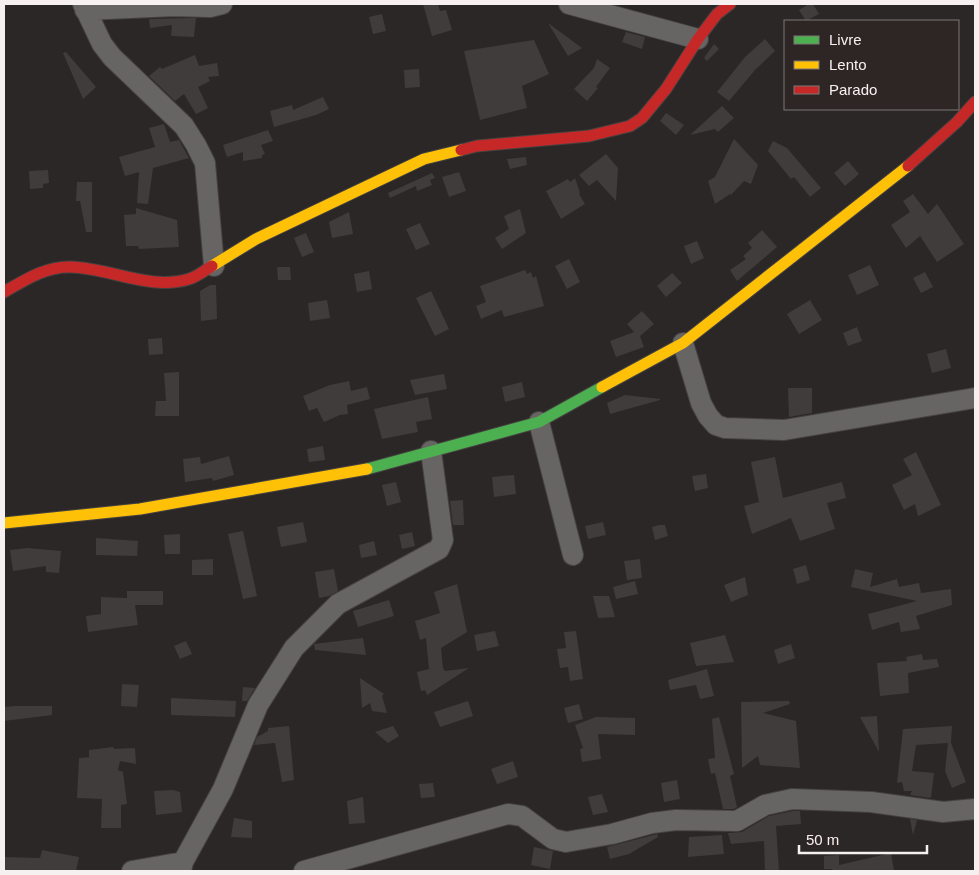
<svg xmlns="http://www.w3.org/2000/svg" width="979" height="875" viewBox="0 0 979 875" font-family="Arial,sans-serif">
	<rect width="100%" height="100%" fill="#2b2726"/>
	<path fill="#403c3c" d="M423,4H438L440,11L446,10L452,30L432,36Z
		M809,4H813L819,14L806,21L799,10Z
		M382,14L386,31L373,34L369,17Z
		M196,18L194,37L171,36L172,25L150,28L149,19Z
		M548,23L582,48L568,56Z
		M626,32L645,37L642,49L622,42Z
		M765,39L775,51L755,70L729,101L717,92L745,57Z
		M534,40L549,74L522,86L527,108L480,120L464,51Z
		M714,44L719,49L707,61L704,58Z
		M66,52L96,87L83,99L63,53Z
		M195,55L199,66L217,63L219,76L208,77L210,81L198,87L208,108L196,114L184,94L175,101L149,76L160,67L162,69Z
		M597,59L610,68L596,87L598,88L587,101L574,89L594,68Z
		M419,69L420,87L405,88L404,70Z
		M323,97L329,109L316,115L274,127L270,111L292,105L293,110Z
		M722,106L734,118L718,132L715,129L690,135Z
		M666,113L684,125L676,135L660,121Z
		M164,124L170,142L179,140L189,158L153,168L148,204L137,203L139,172L125,176L119,157L155,147L149,128Z
		M268,130L273,141L261,145L265,154L262,155V158L243,161V152L227,157L223,145Z
		M734,139L758,165L751,184L744,181L731,195L730,194L715,204L708,181L715,177Z
		M773,141L787,148L821,188L810,197L794,177L791,179L768,151Z
		M606,154L618,168L616,201L597,180L589,186L579,175Z
		M526,157L527,165L510,169L507,159Z
		M848,161L859,174L845,186L834,173Z
		M48,170L49,183L43,184V188L30,189L29,171Z
		M459,172L466,191L449,197L442,177Z
		M432,173L435,178L430,180L432,185L417,191L416,186L390,198L388,193Z
		M575,178L580,193L579,194L585,204L561,219L546,191L568,179L570,182Z
		M77,182H92V232H86L80,201H76Z
		M913,194L928,214L937,204L964,244L937,262L920,236L906,248L891,225L910,212L903,201Z
		M136,208L177,220L179,247L139,249L138,246H126L124,215L136,214Z
		M520,209L526,233L502,249L495,238L509,229L504,216Z
		M349,212L353,234L332,238L329,222Z
		M420,223L430,244L416,250L406,229Z
		M762,230L777,247L737,281L730,270L746,259L743,256L752,248L748,243Z
		M306,233L314,252L302,257L294,238Z
		M697,241L704,258L691,264L684,246Z
		M569,259L580,282L567,289L555,266Z
		M870,265L879,285L857,295L848,275Z
		M277,267H290L291,280H278Z
		M525,270L527,274L531,272L533,278L536,276L544,306L504,317L502,310L481,319L476,306L486,302L480,286Z
		M369,271L372,289L357,292L354,274Z
		M925,272L933,287L921,293L913,278Z
		M672,273L682,283L666,297L657,286Z
		M210,285H216L217,319L201,321L200,291Z
		M431,291L449,329L435,336L416,298Z
		M327,300L330,318L310,321L308,303Z
		M810,300L822,320L799,334L787,314Z
		M642,311L654,324L640,336L644,347L616,357L610,341L634,332L627,324Z
		M857,327L862,341L848,346L843,333Z
		M162,338L163,354L149,355L148,339Z
		M946,349L951,368L932,373L927,354Z
		M179,372V416H155L156,401H166L164,373Z
		M444,374L447,389L415,395L410,380Z
		M349,381L351,391L367,387L370,399L347,405L348,414L340,415L324,422L317,408L309,411L303,396L330,385Z
		M522,382L525,397L505,402L502,387Z
		M788,388H812V413L789,417Z
		M625,395L660,399V400L610,414L607,403Z
		M428,397L432,419L416,422L418,432L382,439L374,409Z
		M323,446L325,460L309,462L307,449Z
		M916,452L941,505L918,516L915,504L904,510L892,485L912,475L903,459Z
		M229,456L234,475L213,481L212,478L185,482L183,459L200,457L201,464Z
		M775,457L783,498L842,482L846,498L827,503L835,529L800,541L791,518L752,534L744,506L759,502L751,462Z
		M706,474L708,488L695,491L692,476Z
		M514,475L516,494L494,497L492,477Z
		M396,482L401,502L387,506L382,485Z
		M463,500L464,525H453L450,501Z
		M303,522L307,542L281,547L277,527Z
		M603,522L606,535L588,539L585,526Z
		M659,525H665L668,536L655,540L652,527Z
		M243,531L257,596L243,599L228,534Z
		M412,532L415,546L402,549L399,535Z
		M180,534V554H165L164,535Z
		M96,538L138,541L137,556L96,555Z
		M374,541L377,555L361,558L359,545Z
		M27,548L61,551L59,573L46,572V566L13,571L10,550Z
		M213,559V575H192V560Z
		M640,559L642,578L627,580L624,561Z
		M806,565L810,580L797,584L793,569Z
		M334,569L338,591L329,596L319,598L315,572Z
		M855,569L873,573L870,587L897,579L899,587L919,583L921,593L951,589L952,605L916,616L920,629L901,632L899,622L872,630L868,614L917,601L851,587Z
		M745,577L748,595L731,602L724,585Z
		M635,581L638,594L616,599L613,587Z
		M457,584L467,632L441,648L443,668L445,671L469,668L427,695L425,690L421,691L417,672L429,669L426,638L420,640L415,621L440,613L434,592Z
		M127,591H163V605H135L138,625L88,632L86,616L101,614V597L127,598Z
		M593,596H609L615,617L598,618Z
		M389,600L394,616L358,627L353,611Z
		M495,631L499,646L477,651L474,635Z
		M576,631L583,679L570,681L568,667L560,668L557,649L566,648L564,632Z
		M725,635L734,662L696,666L690,643Z
		M363,638L366,655L315,650L314,644Z
		M186,641L192,654L180,659L174,646Z
		M791,644L795,658L778,664L774,650Z
		M922,654L923,660L937,659L939,667L908,673L909,693L880,696L877,663L907,661L906,657Z
		M707,669L714,696L700,699L696,685L670,690L668,680Z
		M360,678L384,694L382,696L387,713L372,711L370,703L362,708Z
		M122,684L139,685L137,707L121,706Z
		M243,687L255,688L247,701H242Z
		M171,698L236,701L235,717L171,715Z
		M468,701L473,716L440,727L434,712Z
		M789,701L790,704L763,713L796,721L800,768L760,765L758,756L742,768L741,702Z
		M579,704L583,719L568,723L564,708Z
		M16,706H52V715L4,721V707Z
		M877,716L879,752L860,717Z
		M596,717L635,718V735L598,734L601,759L582,762L580,749L583,748L575,725Z
		M719,717L734,774L730,776L737,807L734,809H723L715,773L711,774L708,759L715,758L712,719Z
		M289,726L294,780L282,782L275,743L254,745L257,737L268,731V728Z
		M393,726L399,736L388,743L375,732Z
		M952,726L951,743L966,782L952,788L945,771L948,743L916,745L912,771L934,773L931,798L910,795L912,791H904L902,782L897,783L903,729Z
		M113,747L114,749L135,748L136,764L120,761L118,770L123,772L127,804L121,805V828H101L102,799L77,798L79,758L93,757H89V750Z
		M513,761L518,777L497,784L491,769Z
		M677,780L680,799L664,802L661,783Z
		M433,783L435,797L421,798L419,784Z
		M173,790L180,792L182,812L156,815L154,791Z
		M602,794L608,812L593,815L588,797Z
		M363,797L365,823L349,824L347,801Z
		M793,811H800L801,824L776,826L779,871H765L764,841L731,844L728,833L742,832L769,816Z
		M234,818L252,821V838L231,837Z
		M910,819L917,820L913,835Z
		M657,834L658,837L629,854L610,859L607,847Z
		M722,835L724,854L688,857L689,837Z
		M534,847L553,851L550,869L531,865Z
		M42,850L79,857L76,871H4V857L40,858Z
		M891,853L894,871H833L832,869H824V856L839,855V865Z"/>
	<g fill="none" stroke-linecap="round" stroke-linejoin="round">
		<g stroke="#454241" stroke-width="22">
			<path id="street" d="M83,4L102,44L112,57L184,126L196,145L205,163L214,266
				M569,4L698,39
				M85,10L174,6L210,7L222,4
				M683,343L701,403L708,416L716,425L725,428L784,430L975,398
				M539,422L573,555
				M132,871L183,862
				M181,871L183,862L223,789L258,705L294,648L338,604L439,549L443,540L431,451
				M304,871L508,814L522,816L553,839L566,842L612,834L652,823L676,820L737,821L765,805L792,799L871,802L943,812L975,809"/>
		</g>
		<g stroke="#454241" stroke-width="13">
			<path id="fast" d="M367,469L539,422L602,387"/>
		</g>
		<g stroke="#454241" stroke-width="13">
			<path id="slow" d="M212,266L256,239L424,159L461,150
				M602,387L683,343L908,166
				M4,523L140,509L367,469"/>
		</g>
		<g stroke="#454241" stroke-width="13">
			<path id="jam" d="M461,150L477,146L589,136L630,126L642,118L666,89L698,39L717,14L730,4
				M908,166L957,122L975,102
				M4,292C25,280 46,266 71,267C110,268 150,291 189,279C197,277 205,270 212,266"/>
		</g>
		<use href="#street" stroke="#676564" stroke-width="20"/>
		<use href="#fast" stroke="#4caf50" stroke-width="11"/>
		<use href="#slow" stroke="#ffc107" stroke-width="11"/>
		<use href="#jam" stroke="#c62828" stroke-width="11"/>
	</g>
	<rect width="979" height="875" fill="none" stroke="#f6f1f0" stroke-width="10"/>
	<rect x="784" y="20" width="175" height="90" fill="#2d2624" stroke="#7d7776"/>
	<rect x="794" y="36" width="25" height="8" fill="#4caf50" stroke="#7d7776"/>
	<text x="829" y="45" font-size="15" fill="#f6f1f0">Livre</text>
	<rect x="794" y="61" width="25" height="8" fill="#ffc107" stroke="#7d7776"/>
	<text x="829" y="70" font-size="15" fill="#f6f1f0">Lento</text>
	<rect x="794" y="86" width="25" height="8" fill="#c62828" stroke="#7d7776"/>
	<text x="829" y="95" font-size="15" fill="#f6f1f0">Parado</text>
	<path d="M799 845v8h128v-8" fill="none" stroke="#f6f1f0" stroke-width="2.5"/>
	<text x="806" y="845" font-size="15" fill="#f6f1f0" stroke="#2d2624" stroke-width="4" paint-order="stroke">50 m</text>
</svg>
